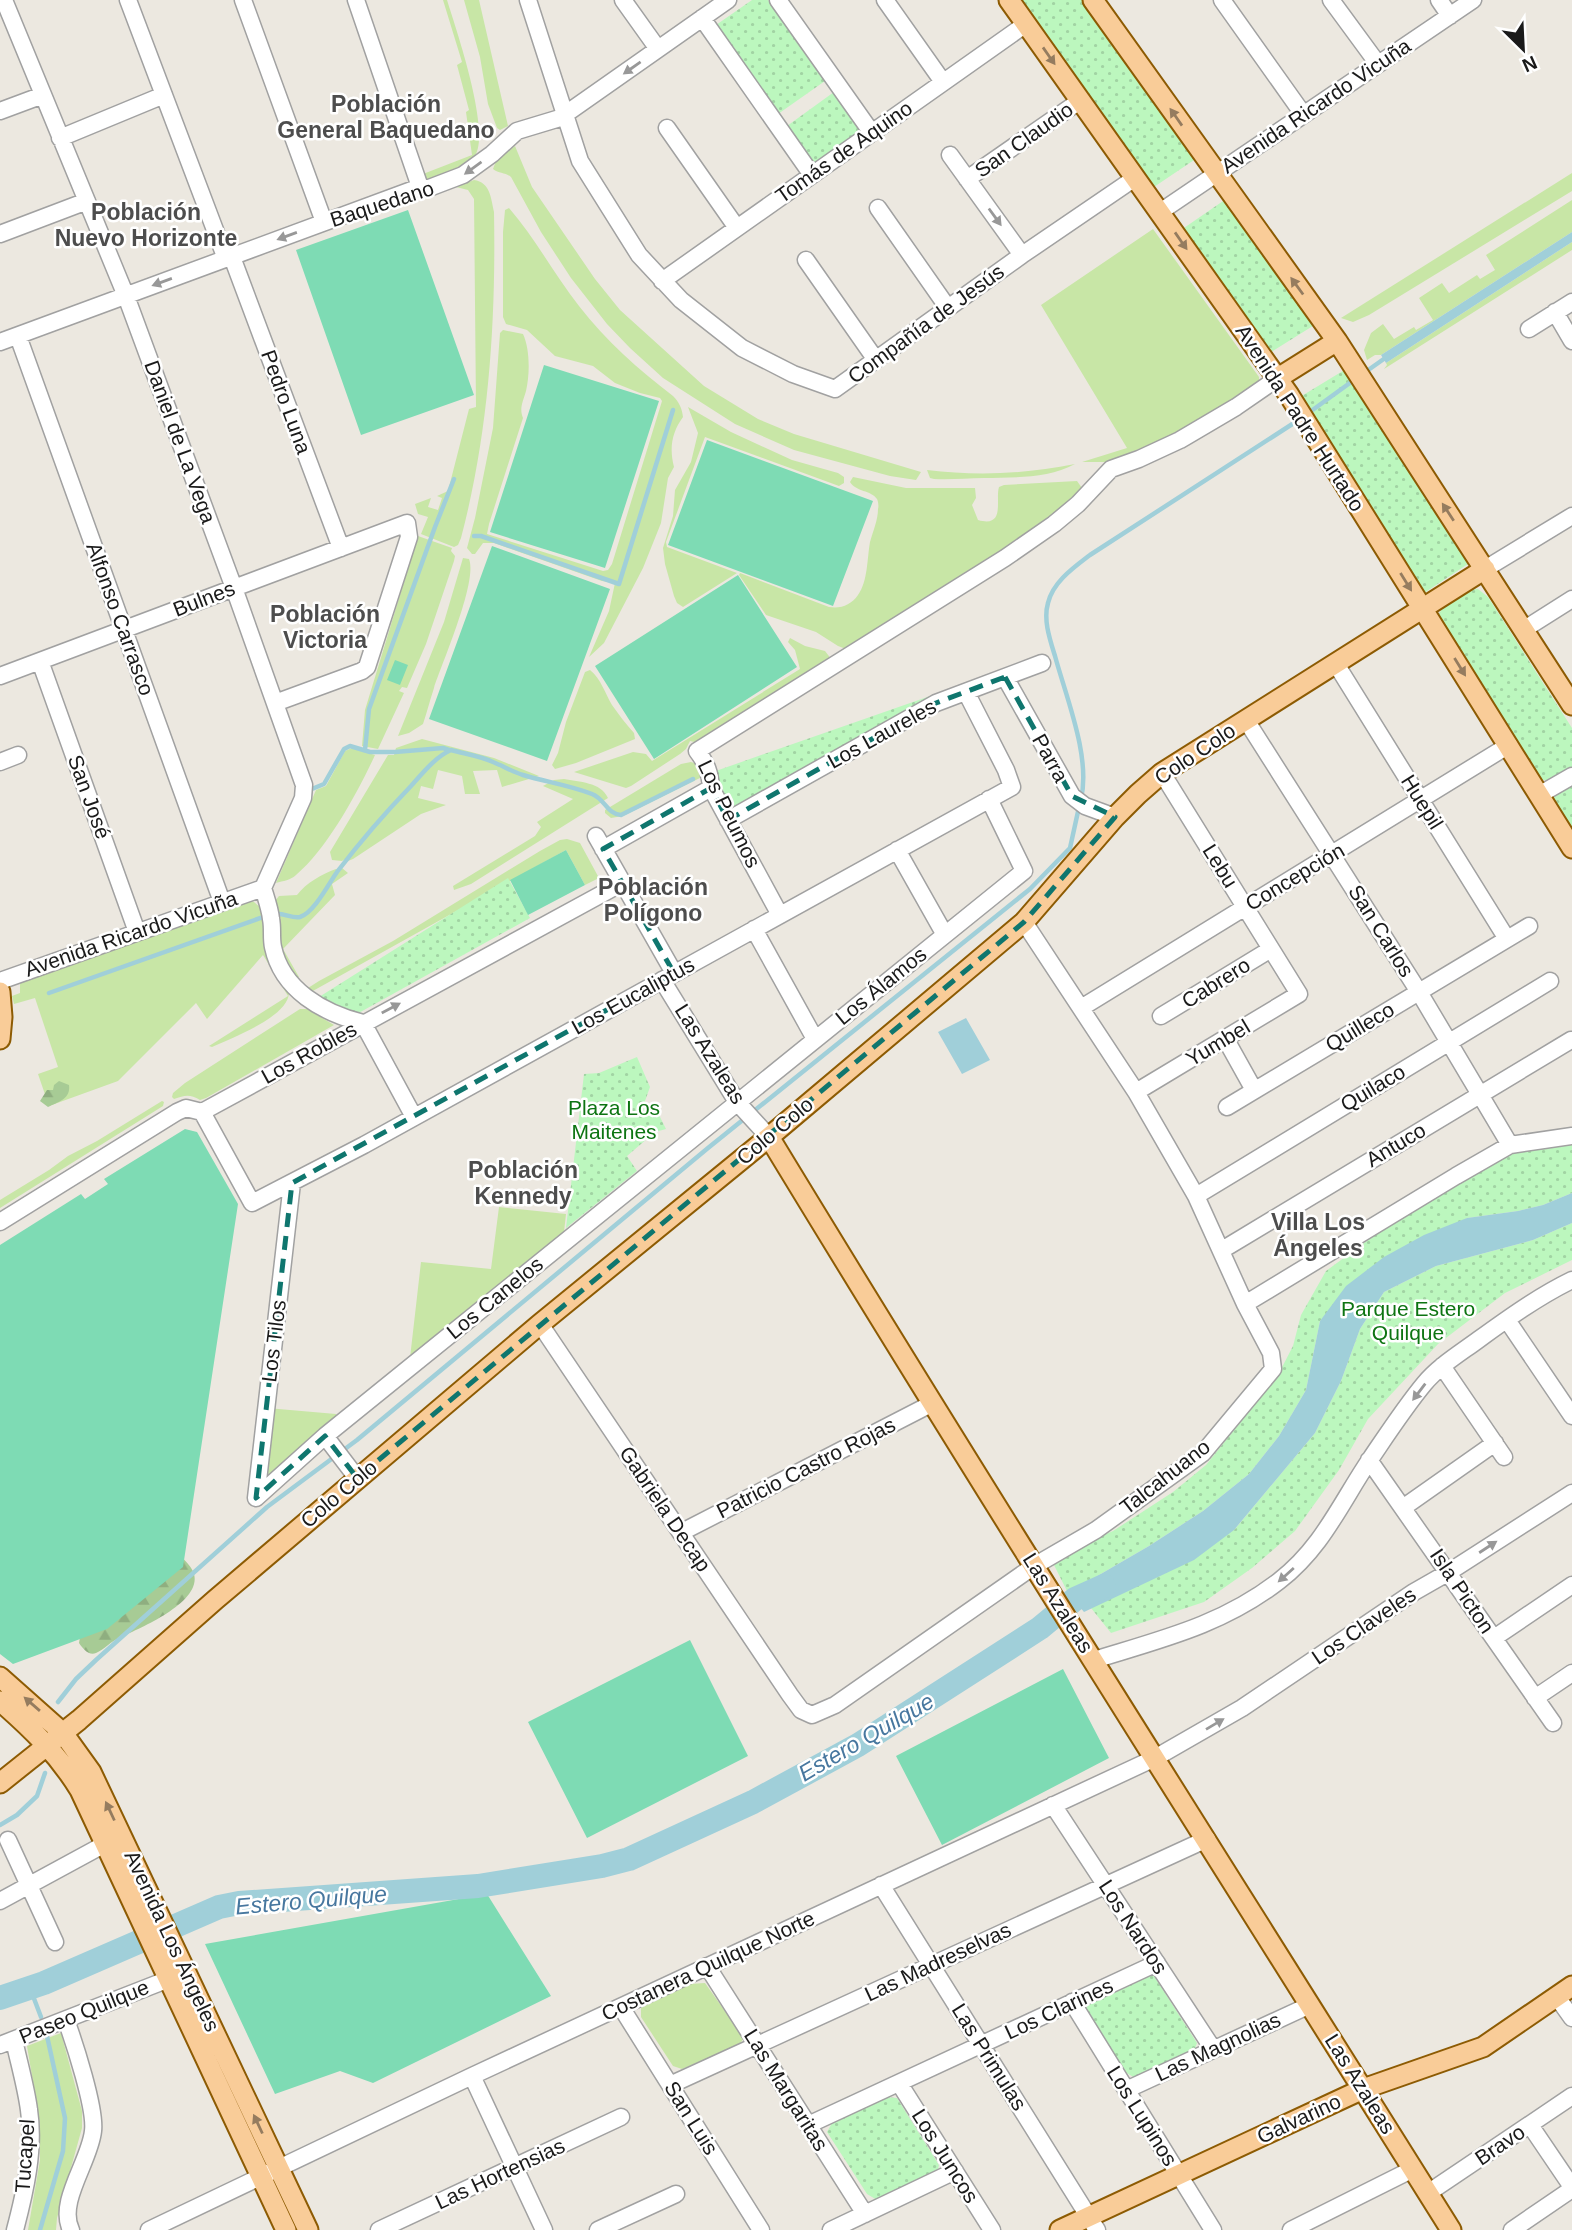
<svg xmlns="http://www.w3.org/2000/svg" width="1572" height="2230" viewBox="0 0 1572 2230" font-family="Helvetica,sans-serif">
	<defs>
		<pattern id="forest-firs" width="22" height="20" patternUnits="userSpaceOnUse" patternTransform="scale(1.75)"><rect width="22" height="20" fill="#a7cb95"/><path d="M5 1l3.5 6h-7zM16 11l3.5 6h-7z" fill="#8fae80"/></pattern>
		<pattern id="park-dots" width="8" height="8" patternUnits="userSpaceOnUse" patternTransform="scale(1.75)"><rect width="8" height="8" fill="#bcf7be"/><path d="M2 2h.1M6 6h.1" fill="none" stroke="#a1d3a3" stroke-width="1.8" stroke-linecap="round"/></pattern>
	</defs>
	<rect width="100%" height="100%" fill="#ece8e0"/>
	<path fill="#c8e6a6" d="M443,0H447C455,26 494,138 473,158C462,168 437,175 423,181V174L472,155L466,112L469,110L457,65L462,62Z
		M464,0H479L508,126L500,130L497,128L488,104L480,57Z
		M515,146L532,187L595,279L620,310L704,386L758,419L794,434L921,472L916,480L890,476L794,450L735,424L663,378L630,348L607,324L571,278L541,232L511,177C505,172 499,174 493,169L496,161Z
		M1572,173V191L1369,315L1353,322L1341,318Z
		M474,180C490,182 491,198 494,212C496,321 489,432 461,538L458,545L454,547L421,534L428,517L418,514L415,504L431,498L428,507L438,510L442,498L437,496L448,491L469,409L476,407L474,199L468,190L456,187Z
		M1572,200V232L1381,355H1375L1367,360L1364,350L1371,333L1383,324L1394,339L1414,327L1416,330L1433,320L1419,298L1442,283L1449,293L1477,275L1480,279L1495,270L1486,255Z
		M509,208C535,238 554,274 579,306C606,341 638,369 673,396C679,402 682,408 683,417C672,432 669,448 674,467L668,478L661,523L643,568L604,643L589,657L609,611L615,583L602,581L494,543H483L475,554H472L467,548L475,518L493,428L500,333L503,330L523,334C530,349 530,374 526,391C523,402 519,408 523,418L489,524L487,534L603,571L608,570L612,564L662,401L660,398L640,393L615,383L593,366L555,356L527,330L506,324L503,317V232L505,210Z
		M1153,229L1259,377V383L1188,430L1106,462H1082L1127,448L1041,305Z
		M1572,242V250L1384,369L1387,365L1386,363Z
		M688,407L731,432L792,460L838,473L844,477V483L839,486L705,437L666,542L667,547L737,573L683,607L677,603L674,596L665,564L663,548L673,516L675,490L691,462L698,433Z
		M1075,464C1048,479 1014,477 984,478C967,478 951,480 934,479L930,478L927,470C977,476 1025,474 1075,464Z
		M853,477L906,488H975L976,498L972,505L978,520C1006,528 995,500 999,487L1004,485L1077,481L1082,488L1081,494L1048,522L846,649L838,646L816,632L766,615L739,575L740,573L829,607C841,609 851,605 858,595C868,581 867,559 870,542C873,531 878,520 878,509C879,506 878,501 877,499C871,490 856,492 850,482Z
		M418,536L452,548L451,551L455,556L454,561L426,644L407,688L402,687L399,691L404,693L403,695L378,749L362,746L365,710Z
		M463,558L469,559C478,581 442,663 434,688C430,700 427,712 423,724L409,733L398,736L444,622Z
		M790,638L805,646L825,651L832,660L699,743L690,741L686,749L680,754L631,786L626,788L574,772L633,752L646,754L652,761L800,669L795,650L788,642Z
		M590,670C601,679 605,693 612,705C619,715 626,724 634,733L635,739L576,763L555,769L552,765L558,753L566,722L585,672Z
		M422,739L494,758L539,776L502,787L497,770L473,771L480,794H465L462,776L438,770L433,789L421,786L418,798L446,805L421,814L353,859L348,861L345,859L342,861L332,860L330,852L388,755H394L396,748Z
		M352,748L375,755C358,792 327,849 296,875C291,880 283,881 276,883L316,790L326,786L345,751Z
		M691,762L697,764L704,776L623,816L611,818L605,813V810L681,764Z
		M564,779C579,782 601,782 608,798L471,884L454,890L453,886L535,836L541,827L537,822L573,799L543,786L554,780Z
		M567,839L580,843L599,878L585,885L566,850L311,992L308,990V988L319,981L393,941L540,851L560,840Z
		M342,868L348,873L332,884L335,895L283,949L299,977L295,978L291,976L279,944L275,901L279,896L297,895C306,883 322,874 336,869L340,871Z
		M249,900L254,902L261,908L289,993C288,1017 232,1038 212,1047L209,1046L288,996L263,955L207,1019L196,1003L118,1081L49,1106L38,1074L58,1067L35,998L14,1004L12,996L20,993V984L23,981Z
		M300,1009H307L334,1025L206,1098L200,1100C190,1094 185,1095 174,1099L172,1097L173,1093L185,1083Z
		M162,1101L164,1102L163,1106L0,1208V1200L49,1170L68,1156L97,1141Z
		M499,1207L566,1214L564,1232L410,1358L421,1262L491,1269Z
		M267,1408L336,1414V1419L258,1485Z
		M705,1983L744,2038L739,2045L682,2069L673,2066L641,2017V2008L690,1984Z
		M61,2033L82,2111V2128L57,2218L56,2230H28L40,2160V2124L27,2046Z"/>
	<path fill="url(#forest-firs)" d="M59,1081L69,1085C71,1099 58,1102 48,1107L40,1101L47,1090H53L54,1085Z
		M181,1556C185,1561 192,1567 194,1574C202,1603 138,1629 119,1638C111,1641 104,1650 96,1653C89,1656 83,1649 79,1643L80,1637Z"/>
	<path fill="url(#park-dots)" d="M752,0H768L825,81L778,114L716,25Z
		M1016,0H1085L1197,158L1151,189Z
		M834,92L861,130L814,164L787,126Z
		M1226,199L1316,324L1268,354L1181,230Z
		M1346,369L1471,562L1424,593L1300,397Z
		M1478,589L1488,597L1572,728V769L1550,780H1540L1438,619C1439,603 1464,590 1478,589Z
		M933,695L936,703L728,820L710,773Z
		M1572,781V836L1553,802L1554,794Z
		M508,878L530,918L355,1015L319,997Z
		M637,1057L650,1087L645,1101L651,1111H657L666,1129L655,1132L627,1156L637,1171L566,1228L584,1074L599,1073Z
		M1572,1142V1193L1543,1205L1518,1211L1467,1218L1320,1321L1306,1390L1279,1436L1249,1474L1203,1511L1149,1546L1068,1593L1054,1565L1078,1546L1113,1531L1173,1492L1206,1465L1278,1375L1293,1346L1301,1315L1326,1271L1390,1224L1511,1153Z
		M1572,1223V1260L1505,1293L1438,1344L1368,1419L1339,1470L1295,1531L1252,1568L1204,1602L1111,1633L1091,1608L1134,1587L1235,1529L1315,1433L1341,1381L1360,1329L1384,1292L1436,1266L1533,1240Z
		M1143,1975L1154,1976L1197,2043L1194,2051L1135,2078L1125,2072L1085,2010L1089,2001Z
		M886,2097L897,2098L939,2165L937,2173L877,2200L867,2194L827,2132L832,2123Z"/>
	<path fill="#7edbb4" d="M408,210L474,395L361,435L296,250Z
		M544,365L659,401L605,568L490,532Z
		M707,440L873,501L833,606L668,545Z
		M492,546L610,589L547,761L429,719Z
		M738,575L797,667L654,759L595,666Z
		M395,660L408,665L400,685L387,680Z
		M566,850L585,885L528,915L510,880Z
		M185,1129L197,1132L238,1204L183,1567L107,1629L13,1664L0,1654V1245L81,1194L85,1199L108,1184L104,1179Z
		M690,1640L748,1756L587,1838L528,1722Z
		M1063,1669L1109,1758L942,1845L896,1756Z
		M487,1894L551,1996L373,2083L340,2071L275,2094L205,1944Z"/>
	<path fill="#a0cfd9" d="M1572,232V242L1386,363L1381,355Z
		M966,1018L990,1060L962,1074L938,1032Z
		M1572,1193V1223L1533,1240L1436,1266L1384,1292L1360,1329L1341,1381L1315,1433L1234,1530L1194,1560L1084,1612L1068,1593L1149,1546L1203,1511L1249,1474L1279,1436L1306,1390L1320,1321L1346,1286L1384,1257L1424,1235L1467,1218L1518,1211L1543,1205Z"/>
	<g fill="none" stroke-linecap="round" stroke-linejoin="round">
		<path stroke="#a0cfd9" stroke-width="4.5" d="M1364,373L1388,356
			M1307,414L1354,380
			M474,536H481L619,584L673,410
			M365,750L369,709L435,527L454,479
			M307,791L324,784L344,749L350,746L370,752H395L443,748L449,750
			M1081,799C1091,757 1066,697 1055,656C1050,640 1043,620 1048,603C1053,582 1073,568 1090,555L1297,421
			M274,914C283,912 292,919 300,917C314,913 329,883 337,872C360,842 385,813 411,786C422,774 435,757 451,750C465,754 480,756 493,762C503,766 513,772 523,775C546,782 569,785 592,794C605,799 607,814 621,815L693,779
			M49,993L266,916
			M58,1702L76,1679L96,1660L267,1507L357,1440L708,1148L1030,889L1070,848L1079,807
			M0,1825L17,1815L37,1796L45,1773
			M30,1988L41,2017
			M40,2230L63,2151L65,2118L47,2036"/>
		<path stroke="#a0cfd9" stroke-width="24" d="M0,1998L44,1983L219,1907L239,1903L478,1886L602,1866L629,1859L753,1802L858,1745L1040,1628L1075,1599L1104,1586"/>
		<g stroke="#a1a1a1" stroke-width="19">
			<path id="minor" d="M4,0L126,296L234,588L304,785L303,798L263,888
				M128,0L226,259
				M243,0L324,222
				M356,0L420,187
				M528,0L580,161L639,255L681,300L742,348L793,374L835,389L1022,255L1135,178
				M623,0L658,49
				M778,0L872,133
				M885,0L943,82
				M1222,0L1303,114
				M1331,0L1378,64
				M1439,0L1450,16
				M702,18L812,175
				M0,111L43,95
				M667,128L737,228
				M60,138L164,95
				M950,155L1022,255
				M967,179L1081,100
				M878,208L948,308
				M1160,212L1473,0
				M0,234L87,201
				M232,257L341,548
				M806,260L876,360
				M662,281L1026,24
				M1555,312L1572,341
				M1529,329L1572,302
				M18,336L222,902
				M0,342L420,187L429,188L463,175L492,154L517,131L560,118L728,0
				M1485,569L1572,516
				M1523,630L1572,599
				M40,661L137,932
				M1336,664L1507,939
				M0,676L407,523L409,537L367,667L362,671L275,703
				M1005,677L1072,796L1085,806L1115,817
				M1246,720L1419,992L1510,1145
				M0,762L18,755
				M1539,795L1572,776
				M728,820L936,703L1042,663
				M596,836L674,973
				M603,849L711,788
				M897,850L945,935
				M263,888C266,898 270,909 271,919C273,928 271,938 273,947C282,990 323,1013 363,1023L414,1117
				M780,915L711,788C710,773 707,764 697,751L1005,558L1054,524L1078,504L1111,469L1139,459L1180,440L1236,407L1278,378
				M754,929L815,1039
				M662,980L737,1102L769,1137
				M0,981L263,888
				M1081,1008L1509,745
				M1161,1016L1271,949
				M1225,1038L1254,1090
				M1136,1092L1299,994L1162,773
				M1227,1107L1529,926
				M202,1112L252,1203L364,1145L1012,787L1006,770L966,692
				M202,1112L622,883
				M1196,1196L1550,981
				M0,1222L177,1112L186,1108L202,1112
				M1222,1250L1571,1040
				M1245,1304L1456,1176L1510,1145L1572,1136
				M1507,1320L1572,1416
				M540,1324L790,1695L801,1710L812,1715L835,1705L1034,1566L1096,1530L1203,1453L1273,1369L1271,1353L1245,1304L1196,1196L1136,1092L1024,922
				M1442,1366L1504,1457
				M325,1436L357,1478
				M1369,1460L1553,1723
				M256,1498L325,1436L409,1368L1024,871L989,799
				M256,1498L292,1183
				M1404,1507L1495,1443
				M682,1532L931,1404
				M1494,1638L1572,1585
				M1094,1660C1162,1639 1222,1625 1279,1581C1323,1547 1341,1502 1371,1458C1388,1433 1405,1407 1424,1384C1439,1366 1459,1354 1478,1340C1507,1319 1539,1296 1572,1280
				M1535,1698L1572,1673
				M1053,1805L1213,2049
				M8,1840L55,1942
				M881,1885L1097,2230
				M0,1901L105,1844
				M707,1966L865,2214
				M1557,1997L1572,2018
				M1072,2002L1213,2230
				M621,2007L761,2230
				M66,2020C74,2042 96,2109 93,2131C90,2161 57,2202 71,2230
				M14,2040C19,2063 26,2087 29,2110C35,2149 25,2192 15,2230
				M0,2045L169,1979
				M472,2076L544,2230
				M899,2083L992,2230
				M670,2085L1207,1839
				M1126,2090L1310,2005
				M808,2125L1157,1963
				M1530,2125L1572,2187
				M1428,2193L1572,2096
				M149,2230L472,2076L1155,1758L1242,1708L1414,1592L1449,1572L1572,1493
				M379,2230L621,2117
				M598,2230L676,2194
				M831,2230L955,2171
				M1291,2230L1413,2169
				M1512,2230L1572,2189"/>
		</g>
		<g stroke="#8d5b03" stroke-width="23">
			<path id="major" d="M1009,0L1289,395L1572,848
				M1093,0L1337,341L1572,705
				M1278,378L1337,341
				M0,992L2,1017L0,1039
				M769,1137C992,1504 1223,1866 1451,2230
				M0,1677L63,1733L91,1772L308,2230
				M0,1701C31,1728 58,1754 80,1790L286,2230
				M0,1783L79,1720L215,1600L540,1324L769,1137L1024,922L1115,817L1138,794L1162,773L1485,569
				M1060,2230L1363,2089L1483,2047L1572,1986"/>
		</g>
		<use href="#minor" stroke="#fff" stroke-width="16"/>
		<use href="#major" stroke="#f9cc98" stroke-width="19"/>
	</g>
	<defs><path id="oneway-solid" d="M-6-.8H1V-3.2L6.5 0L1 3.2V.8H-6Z" transform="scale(1.75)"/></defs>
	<g fill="#957c5f">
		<use href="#oneway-solid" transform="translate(1049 56) rotate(55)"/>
		<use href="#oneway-solid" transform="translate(1176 117) rotate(-125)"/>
		<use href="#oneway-solid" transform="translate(1181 241) rotate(55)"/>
		<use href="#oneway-solid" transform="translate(1297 286) rotate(-126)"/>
		<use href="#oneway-solid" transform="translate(1448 512) rotate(-123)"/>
		<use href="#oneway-solid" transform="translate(1406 582) rotate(58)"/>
		<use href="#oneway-solid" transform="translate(1460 667) rotate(58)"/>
		<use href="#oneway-solid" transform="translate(32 1704) rotate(-139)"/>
		<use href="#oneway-solid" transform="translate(110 1811) rotate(-115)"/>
		<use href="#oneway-solid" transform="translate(258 2124) rotate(-115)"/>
	</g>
	<g fill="#989898">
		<use href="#oneway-solid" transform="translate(632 68) rotate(145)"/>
		<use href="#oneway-solid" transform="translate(473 168) rotate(144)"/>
		<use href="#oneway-solid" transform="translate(995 217) rotate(54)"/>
		<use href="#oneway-solid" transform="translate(287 236) rotate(160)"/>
		<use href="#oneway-solid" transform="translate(162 282) rotate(160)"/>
		<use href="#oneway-solid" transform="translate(391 1008) rotate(-28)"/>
		<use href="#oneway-solid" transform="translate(1419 1392) rotate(127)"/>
		<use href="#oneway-solid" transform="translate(1488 1547) rotate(-33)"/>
		<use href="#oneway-solid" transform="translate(1286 1575) rotate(138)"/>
		<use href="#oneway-solid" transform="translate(1215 1724) rotate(-31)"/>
	</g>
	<path fill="none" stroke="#0f766e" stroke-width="5" stroke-dasharray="14 9" stroke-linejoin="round" d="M1005,677L1072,796L1115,817L1024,922L357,1478L325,1436L256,1498L292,1183L674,973L603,849L711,788L728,820L936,703Z"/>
	<g text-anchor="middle" stroke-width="5" stroke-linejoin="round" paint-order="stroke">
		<g font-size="21" fill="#1a1a1a" stroke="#fff">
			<text transform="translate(1316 106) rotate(-34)" y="7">Avenida Ricardo Vicuña</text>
			<text transform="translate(1024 140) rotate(-35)" y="7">San Claudio</text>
			<text transform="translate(844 152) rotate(-35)" y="7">Tomás de Aquino</text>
			<text transform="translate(382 204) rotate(-18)" y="7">Baquedano</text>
			<text transform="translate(926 324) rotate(-36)" y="7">Compañía de Jesús</text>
			<text transform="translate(286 402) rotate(70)" y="7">Pedro Luna</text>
			<text transform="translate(1300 418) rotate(57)" y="7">Avenida Padre Hurtado</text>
			<text transform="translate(180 442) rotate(70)" y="7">Daniel de La Vega</text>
			<text transform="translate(204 599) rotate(-21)" y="7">Bulnes</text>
			<text transform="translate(120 619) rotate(70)" y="7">Alfonso Carrasco</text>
			<text transform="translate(882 734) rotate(-29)" y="7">Los Laureles</text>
			<text transform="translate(1195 754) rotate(-34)" y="7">Colo Colo</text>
			<text transform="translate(1050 758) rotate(61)" y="7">Parra</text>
			<text transform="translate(89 797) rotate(70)" y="7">San José</text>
			<text transform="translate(1422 802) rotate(58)" y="7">Huepil</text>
			<text transform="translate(729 814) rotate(64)" y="7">Los Peumos</text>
			<text transform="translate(1220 866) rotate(58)" y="7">Lebu</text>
			<text transform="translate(1295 877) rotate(-31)" y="7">Concepción</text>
			<text transform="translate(1381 931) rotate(58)" y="7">San Carlos</text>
			<text transform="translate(131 934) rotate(-19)" y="7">Avenida Ricardo Vicuña</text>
			<text transform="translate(1216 983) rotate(-32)" y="7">Cabrero</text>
			<text transform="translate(881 986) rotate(-39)" y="7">Los Álamos</text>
			<text transform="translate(633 996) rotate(-29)" y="7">Los Eucaliptus</text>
			<text transform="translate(1360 1027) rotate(-31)" y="7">Quilleco</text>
			<text transform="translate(1218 1043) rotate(-31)" y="7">Yumbel</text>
			<text transform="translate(309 1053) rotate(-29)" y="7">Los Robles</text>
			<text transform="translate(710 1054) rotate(58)" y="7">Las Azaleas</text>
			<text transform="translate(1373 1088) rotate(-31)" y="7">Quilaco</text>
			<text transform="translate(775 1131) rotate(-40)" y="7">Colo Colo</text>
			<text transform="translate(1396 1145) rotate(-31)" y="7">Antuco</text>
			<text transform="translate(495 1298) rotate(-39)" y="7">Los Canelos</text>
			<text transform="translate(274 1341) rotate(-83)" y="7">Los Tilos</text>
			<text transform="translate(806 1468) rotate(-27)" y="7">Patricio Castro Rojas</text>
			<text transform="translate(1165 1477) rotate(-38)" y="7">Talcahuano</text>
			<text transform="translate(339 1494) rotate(-40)" y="7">Colo Colo</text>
			<text transform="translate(665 1509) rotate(56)" y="7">Gabriela Decap</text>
			<text transform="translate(1462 1591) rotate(56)" y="7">Isla Picton</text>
			<text transform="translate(1058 1603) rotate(58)" y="7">Las Azaleas</text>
			<text transform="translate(1364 1626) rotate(-34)" y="7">Los Claveles</text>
			<text transform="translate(1133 1927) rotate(57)" y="7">Los Nardos</text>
			<text transform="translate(172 1941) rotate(65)" y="7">Avenida Los Ángeles</text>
			<text transform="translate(938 1962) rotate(-25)" y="7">Las Madreselvas</text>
			<text transform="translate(708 1966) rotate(-25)" y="7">Costanera Quilque Norte</text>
			<text transform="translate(1059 2009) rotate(-25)" y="7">Los Clarines</text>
			<text transform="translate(84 2012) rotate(-22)" y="7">Paseo Quilque</text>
			<text transform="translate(1218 2047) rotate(-25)" y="7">Las Magnolias</text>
			<text transform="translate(989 2057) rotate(58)" y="7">Las Primulas</text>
			<text transform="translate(1360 2084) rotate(58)" y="7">Las Azaleas</text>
			<text transform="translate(786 2090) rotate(58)" y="7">Las Margaritas</text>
			<text transform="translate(1142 2116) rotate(58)" y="7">Los Lupinos</text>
			<text transform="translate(691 2118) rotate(58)" y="7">San Luis</text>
			<text transform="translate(1299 2119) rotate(-25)" y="7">Galvarino</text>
			<text transform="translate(1500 2145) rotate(-34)" y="7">Bravo</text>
			<text transform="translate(25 2156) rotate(-86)" y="7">Tucapel</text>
			<text transform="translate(945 2156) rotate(58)" y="7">Los Juncos</text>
			<text transform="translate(500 2174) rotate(-25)" y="7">Las Hortensias</text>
		</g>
		<g font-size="21" fill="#0d7412" stroke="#fff">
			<text x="614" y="1115">Plaza Los<tspan x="614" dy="24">Maitenes</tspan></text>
			<text x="1408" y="1316">Parque Estero<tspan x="1408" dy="24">Quilque</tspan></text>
		</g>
		<g font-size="23" font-weight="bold" fill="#4d4d4d" stroke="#fff">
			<text x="386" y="112">Población<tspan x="386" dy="26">General Baquedano</tspan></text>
			<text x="146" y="220">Población<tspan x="146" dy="26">Nuevo Horizonte</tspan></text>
			<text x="325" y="622">Población<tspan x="325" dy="26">Victoria</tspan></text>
			<text x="653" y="895">Población<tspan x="653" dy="26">Polígono</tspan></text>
			<text x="523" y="1178">Población<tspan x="523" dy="26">Kennedy</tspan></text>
			<text x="1318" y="1230">Villa Los<tspan x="1318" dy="26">Ángeles</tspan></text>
		</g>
		<g font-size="23" font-style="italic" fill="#47779f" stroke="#fff">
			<text transform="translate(866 1737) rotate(-30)" y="8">Estero Quilque</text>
			<text transform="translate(311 1900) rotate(-5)" y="8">Estero Quilque</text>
		</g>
	</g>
	<g transform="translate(1523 49) rotate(156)" stroke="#ffffff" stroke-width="5" paint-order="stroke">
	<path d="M0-5L12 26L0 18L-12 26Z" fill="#1a1a1a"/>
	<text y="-10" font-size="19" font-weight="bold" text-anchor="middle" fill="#1a1a1a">N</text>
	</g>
</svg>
